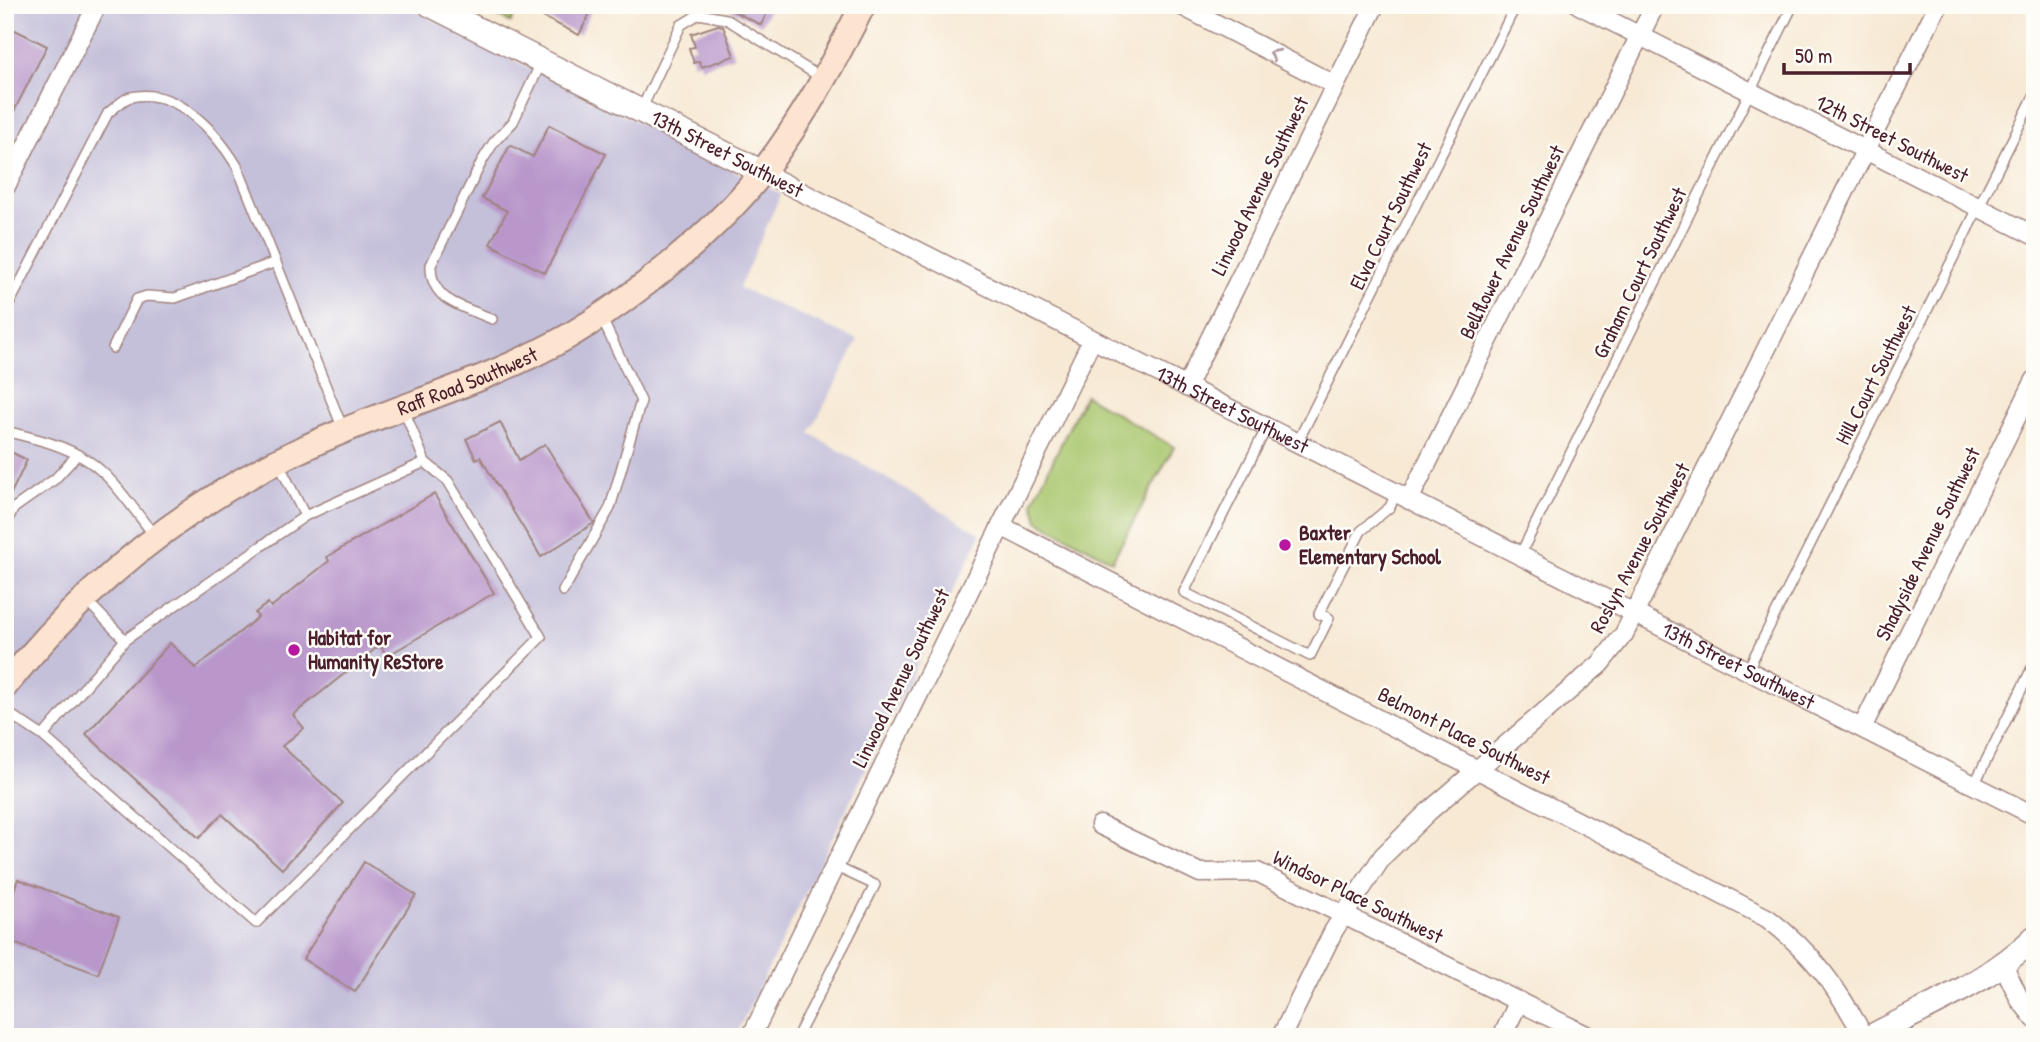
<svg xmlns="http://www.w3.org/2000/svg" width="2040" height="1042" viewBox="0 0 2040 1042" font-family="'Patrick Hand',sans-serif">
	<rect width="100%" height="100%" fill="#fdfcf7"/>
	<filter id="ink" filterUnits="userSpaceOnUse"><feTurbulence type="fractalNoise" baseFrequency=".0143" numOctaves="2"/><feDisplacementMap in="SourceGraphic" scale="14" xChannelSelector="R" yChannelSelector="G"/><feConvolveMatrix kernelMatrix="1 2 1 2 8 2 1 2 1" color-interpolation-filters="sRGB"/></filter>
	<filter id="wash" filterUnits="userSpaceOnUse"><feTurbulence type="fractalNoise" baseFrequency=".00686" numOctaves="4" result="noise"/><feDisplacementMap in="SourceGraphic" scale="28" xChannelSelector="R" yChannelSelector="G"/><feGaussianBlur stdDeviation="1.57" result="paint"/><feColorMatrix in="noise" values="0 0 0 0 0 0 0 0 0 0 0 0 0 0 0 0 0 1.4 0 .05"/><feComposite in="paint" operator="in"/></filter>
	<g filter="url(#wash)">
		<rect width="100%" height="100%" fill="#f7e9d4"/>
		<path fill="#c5c0da" d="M5,5H404L781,194L739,288L858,340L810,433L981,534L735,1037H5Z"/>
		<path fill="#aac76f" stroke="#7a734d" stroke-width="2" d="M476,5H519L511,23Z
			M1085,395L1174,447L1112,561L1038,521L1033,501Z"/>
		<g id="blocks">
			<path fill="#b997cb" d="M519,5H594L579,35Z
				M721,5H771L761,25Z
				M5,25L47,46L5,129Z
				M718,25L723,26L734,56L702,67L699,61L694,63L689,48L695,47L691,34Z
				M549,125L606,154L545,273L490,244L507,211L482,198L510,145L533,157Z
				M500,422L519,460L545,444L594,523L541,557L480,457L476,459L466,439Z
				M5,449L27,460L5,506Z
				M434,494L494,593L387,656L380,645L293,715L304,728L282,746L343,803L282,869L222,814L199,838L86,734L170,643L196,668L258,617L255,613L268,603L271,607L329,561L327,557Z
				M364,862L416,895L355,992L303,959Z
				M18,879L119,917L98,974L5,940V915Z"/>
		</g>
	</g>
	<g filter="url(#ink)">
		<use href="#blocks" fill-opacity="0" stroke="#a08480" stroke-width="2"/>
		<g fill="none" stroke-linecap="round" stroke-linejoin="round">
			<g stroke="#a08480" stroke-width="12">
				<path id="service" d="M641,110L681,25L699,14L726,19L822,78
					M5,312L108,113C115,108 124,98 131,97C177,87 216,132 237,166L343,429
					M492,319C463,306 430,302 431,265L482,161L494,142L513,122L541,63
					M113,348L137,299L147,296L175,298L276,262
					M1267,427L1184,592L1310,656L1329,618L1319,614L1361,531L1390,507L1396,493
					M5,431C33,438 62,444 87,460C114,477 134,511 155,536
					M1297,443L1516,5
					M278,462L305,516
					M5,524L14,508L55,479L77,455
					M1519,557L1793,5
					M563,591L610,508L641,401L601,317
					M87,601L125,640
					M1747,671L2035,94
					M5,711L43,736L125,640L305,516L425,462L404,410
					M43,736L256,923L541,637L448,481L425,462
					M1974,785L2035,662
					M797,1037L875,885L834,866"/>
			</g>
			<g stroke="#a08480" stroke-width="21">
				<g id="minor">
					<path d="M1180,5L1335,85"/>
					<path d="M1579,5L2035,236"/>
					<path id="s1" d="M762,172L2035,816"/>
					<path d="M5,188L97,5"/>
					<path d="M1186,387L1375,5"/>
					<path d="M1409,500L1655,5"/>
					<path d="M1001,526L1767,918C1811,951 1838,988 1864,1037"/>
					<path d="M1862,728L2035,380"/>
					<path d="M1100,825L1200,873L1257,872L1590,1037"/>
					<path d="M2003,964L2020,1000L2035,1019"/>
					<path d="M751,1037L1092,340"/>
					<path d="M1281,1037L1334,930L1383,856L1428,812L1600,664L1624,634L1938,5"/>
					<path d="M1502,1037L1519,1001"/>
				</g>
			</g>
			<g stroke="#a08480" stroke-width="26">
				<path id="tertiary" d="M430,5L762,172
					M1870,1037C1925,1007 1990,982 2035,937"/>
			</g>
			<g stroke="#a08480" stroke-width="28">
				<g id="secondary">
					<path id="s2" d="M5,686C96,572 208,486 343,431C418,400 496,377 567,337C634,298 717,231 764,170C803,119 834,62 863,5"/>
				</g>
			</g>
			<use href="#service" stroke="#fff" stroke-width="9"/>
			<use href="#minor" stroke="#fff" stroke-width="18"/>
			<use href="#tertiary" stroke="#fff" stroke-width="23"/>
			<use href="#secondary" stroke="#fde4d1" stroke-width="24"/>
		</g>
		<defs><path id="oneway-chevron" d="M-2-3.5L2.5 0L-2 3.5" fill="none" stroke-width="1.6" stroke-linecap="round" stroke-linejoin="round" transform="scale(1.75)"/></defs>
		<use stroke="#ae9aa0" href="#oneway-chevron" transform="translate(1274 54) rotate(-153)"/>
	</g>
	<g fill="#b5179e" stroke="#fdfcf7" stroke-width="2.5">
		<circle cx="1285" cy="545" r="7"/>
		<circle cx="294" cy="650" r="7"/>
	</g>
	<g text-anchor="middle" stroke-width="5" stroke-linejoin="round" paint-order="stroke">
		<g font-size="21" fill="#4a1f2b" stroke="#fdfcf7">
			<text transform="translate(1892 139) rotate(27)" y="7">12th Street Southwest</text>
			<text transform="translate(727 154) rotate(27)" y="7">13th Street Southwest</text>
			<text transform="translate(1260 186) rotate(-64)" y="7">Linwood Avenue Southwest</text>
			<text transform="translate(1391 216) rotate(-64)" y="7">Elva Court Southwest</text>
			<text transform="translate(1512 242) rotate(-64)" y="7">Bellflower Avenue Southwest</text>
			<text transform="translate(1640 273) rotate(-64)" y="7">Graham Court Southwest</text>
			<text transform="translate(1876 375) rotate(-63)" y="7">Hill Court Southwest</text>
			<text dy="7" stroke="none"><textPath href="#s2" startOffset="562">Raff Road Southwest</textPath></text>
			<text dy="7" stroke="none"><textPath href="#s1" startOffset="527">13th Street Southwest</textPath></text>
			<text transform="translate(1928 544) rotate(-64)" y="7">Shadyside Avenue Southwest</text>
			<text transform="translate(1640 548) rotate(-62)" y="7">Roslyn Avenue Southwest</text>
			<text dy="7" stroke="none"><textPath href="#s1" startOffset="1094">13th Street Southwest</textPath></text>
			<text transform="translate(901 678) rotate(-64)" y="7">Linwood Avenue Southwest</text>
			<text transform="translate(1464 736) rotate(27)" y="7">Belmont Place Southwest</text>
			<text transform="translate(1358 897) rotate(26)" y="7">Windsor Place Southwest</text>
		</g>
		<g font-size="21" font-weight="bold" fill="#4a1f2b" stroke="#fdfcf7" text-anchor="start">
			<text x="1299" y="540">Baxter<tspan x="1299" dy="24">Elementary School</tspan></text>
			<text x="308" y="645">Habitat for<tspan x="308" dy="24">Humanity ReStore</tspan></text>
		</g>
	</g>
	<rect width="2040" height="1042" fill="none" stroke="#fdfcf7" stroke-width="28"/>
	<path d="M1784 63v10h126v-10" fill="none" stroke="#4a1f2b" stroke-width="3.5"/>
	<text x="1795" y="63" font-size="21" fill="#4a1f2b" stroke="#fdfcf7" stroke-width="5" paint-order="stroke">50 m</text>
</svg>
